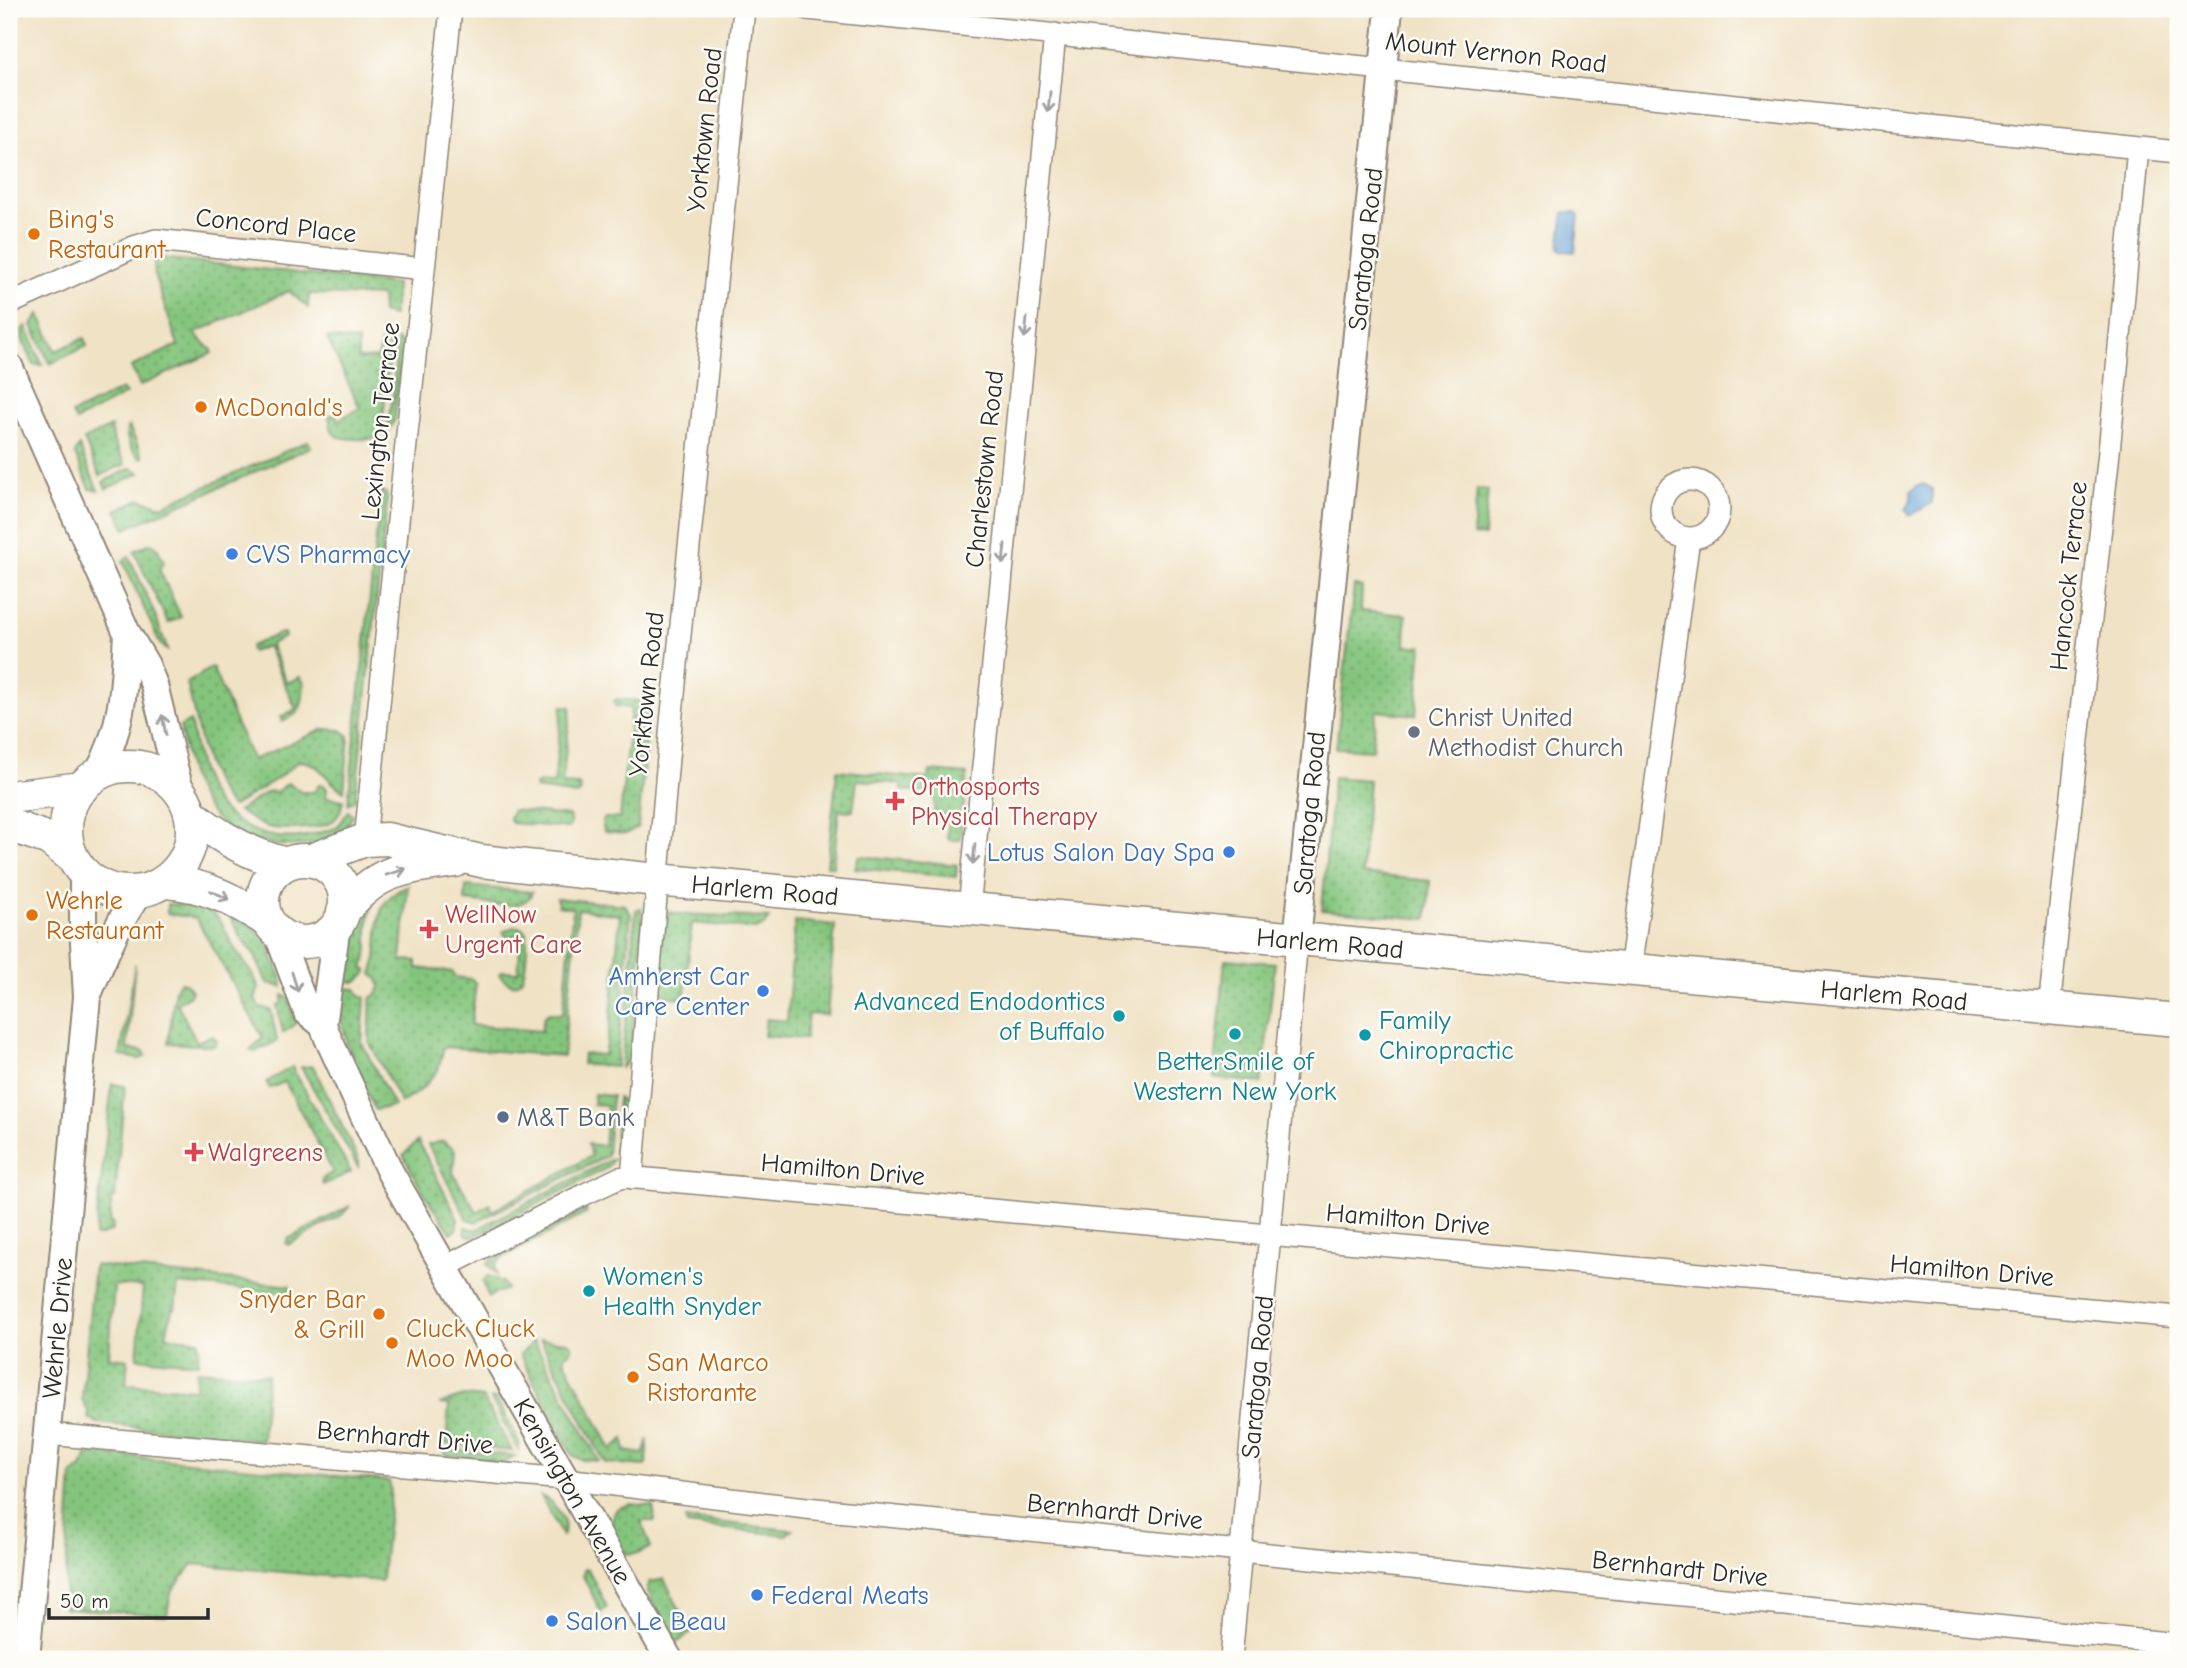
<svg xmlns="http://www.w3.org/2000/svg" width="2187" height="1668" viewBox="0 0 2187 1668" font-family="'Comic Neue',sans-serif">
	<defs>
		<pattern id="grass-dots" width="8" height="8" patternUnits="userSpaceOnUse" patternTransform="scale(1.75)"><rect width="8" height="8" fill="#84c57d"/><path d="M2 2h.1M6 6h.1" fill="none" stroke="#6ca067" stroke-width="1.8" stroke-linecap="round"/></pattern>
		<pattern id="park-tufts" width="24" height="20" patternUnits="userSpaceOnUse" patternTransform="scale(1.75)"><rect width="24" height="20" fill="#84c57d"/><path d="M3 7l-1-3M5 7V3M7 7l1-3M15 17l-1-3M17 17v-4M19 17l1-3" fill="none" stroke="#6ca067"/></pattern>
	</defs>
	<rect width="100%" height="100%" fill="#fdfcf7"/>
	<filter id="ink" filterUnits="userSpaceOnUse"><feTurbulence type="fractalNoise" baseFrequency=".0143" numOctaves="2"/><feDisplacementMap in="SourceGraphic" scale="14" xChannelSelector="R" yChannelSelector="G"/><feConvolveMatrix kernelMatrix="1 2 1 2 8 2 1 2 1" color-interpolation-filters="sRGB"/></filter>
	<filter id="wash" filterUnits="userSpaceOnUse"><feTurbulence type="fractalNoise" baseFrequency=".00686" numOctaves="4" result="noise"/><feDisplacementMap in="SourceGraphic" scale="28" xChannelSelector="R" yChannelSelector="G"/><feGaussianBlur stdDeviation="1.57" result="paint"/><feColorMatrix in="noise" values="0 0 0 0 0 0 0 0 0 0 0 0 0 0 0 0 0 1.4 0 .05"/><feComposite in="paint" operator="in"/></filter>
	<g filter="url(#wash)">
		<rect width="100%" height="100%" fill="#f0e2c5"/>
		<path fill="url(#grass-dots)" stroke="#587854" stroke-width="2" d="M162,258L396,284L393,316L382,313L381,296L309,294L308,308L289,291L197,332L196,335L212,350V353L140,386L131,367L178,345L155,277L154,261Z
			M39,314L56,351L84,338L87,346L50,364L32,325Z
			M26,326L42,365H34L23,341L22,330Z
			M327,338L358,341V359L378,358L381,341L391,344L382,430L379,437C370,440 339,441 333,433C331,428 330,421 329,416L335,413L338,420L360,408Z
			M397,340L403,345L395,419L390,429L387,428L393,396Z
			M122,389L126,394L76,421L72,414Z
			M129,426L143,457L141,458C131,451 126,440 127,428Z
			M111,427L114,443L125,464L100,476L84,440Z
			M308,441L311,447L125,529L116,510L140,499L162,506Z
			M79,446L98,490L90,489L75,454Z
			M131,468L140,473L106,489L103,482Z
			M381,490L386,493L387,504L355,800L348,804Z
			M151,543L156,546L164,562L159,569L181,617L168,623L134,551Z
			M129,556L153,610L168,651L160,644L123,561Z
			M1354,586L1362,587L1361,611L1406,615L1405,646H1422L1416,715L1376,711L1372,750L1336,748Z
			M281,633H284L285,637L270,644L287,683L300,677L304,683C302,705 304,712 282,722L280,717L296,709L267,646L252,652L250,649L251,646Z
			M212,667L252,760L324,729L341,730L349,736L344,791C326,783 323,762 299,761L278,778L232,807C203,778 197,722 187,683Z
			M617,699L650,702L638,827L626,834L604,832L602,822L605,818H620L631,708L615,706L614,701Z
			M562,706L571,707L562,784L579,785L581,792L577,795L536,789L535,785L540,783L554,784Z
			M190,721C195,744 198,768 208,789C224,822 263,841 299,837C311,836 324,831 336,828L348,811L353,815L347,827L336,840C276,854 216,844 192,780C186,764 184,745 180,727Z
			M837,770L929,779L930,771L967,774L960,840H949L947,837L949,816L934,814L935,793L902,790V784L857,780L853,811L839,810L833,866H827Z
			M1333,777L1369,780L1362,874L1430,881L1427,919L1322,910Z
			M288,783L301,792H314L319,785H324L327,789L326,797L343,800C342,806 340,815 334,820C324,830 276,831 262,825C254,822 246,815 238,811L268,791L276,792Z
			M513,810L569,816L571,823L568,828L512,823L509,818Z
			M859,856L957,865L956,877L855,868Z
			M408,886L401,960L417,961V968L453,972L454,977L471,979L476,984L471,1025L541,1031L544,1017L549,1013L563,1014L573,908L558,906L557,898L625,905L631,914L616,1067L582,1064L583,1054L604,1055L610,1026L620,915L578,909L563,1056L444,1047L438,1070L422,1089L401,1103L369,1041L371,998L377,994L380,987L378,979L372,974C386,938 363,905 408,886Z
			M466,886L532,892C526,914 482,902 465,901Z
			M376,898C361,925 374,942 363,969L367,970L366,974L356,982L343,981L339,976L347,939L355,917Z
			M167,904C187,905 212,905 222,924C227,932 230,941 235,949C244,961 252,972 259,987L255,1000L260,1007L271,1010L277,1041L255,1052L250,1050L263,1038L196,918L167,914Z
			M641,908L643,921L630,1060L621,1068L636,910Z
			M227,911L265,937L283,982L282,987L267,983L254,954L242,939Z
			M668,912L681,914L769,918L765,925L755,929L692,923L685,993L680,998L665,996L659,988L663,934Z
			M795,921L835,925L827,1015L808,1014L805,1039L764,1036L766,1019L787,1021Z
			M515,926L524,929L527,934C527,950 528,1008 499,974L502,971L518,972L521,937L505,936L503,932Z
			M1225,959L1275,963L1262,1083L1214,1078Z
			M135,964L127,1049L144,1051L146,1056L140,1059L120,1056Z
			M180,982L185,983L192,991L190,995L177,1003L197,1042L212,1035L217,1041L214,1046L168,1043L175,989Z
			M343,988L356,989L360,996L365,998L362,1043L394,1106L375,1110C355,1066 342,1042 338,992Z
			M283,995L288,997L296,1023L283,1033L277,1006L282,1003Z
			M313,1066L359,1161L358,1167L301,1067Z
			M292,1067L351,1172L323,1185L322,1179L333,1172L285,1082L270,1088L266,1082Z
			M112,1084L125,1086L115,1198H112L110,1223L113,1224V1230L100,1236H95Z
			M594,1094L612,1096L607,1156L476,1222L467,1219L428,1145L443,1141L455,1150L453,1173L477,1212L490,1204L492,1211L591,1156L588,1144L604,1146L607,1105L593,1104Z
			M618,1098L627,1104L623,1154L614,1153Z
			M418,1141L458,1219L456,1230L451,1233L425,1195L403,1155Z
			M614,1158L607,1168L474,1237L468,1236L465,1232V1227L475,1230Z
			M350,1206L342,1215L288,1245L286,1243L288,1239Z
			M586,1209L587,1213L497,1261L495,1266L497,1274L487,1264L496,1256Z
			M94,1265L290,1286L289,1293L178,1284L175,1309H172L166,1336L199,1340L198,1363L137,1358L143,1287L114,1285L109,1357L128,1359L126,1384L195,1389L197,1370L267,1375L262,1440L98,1423L88,1418L89,1413L82,1399Z
			M488,1276L503,1282L507,1289L488,1297L483,1281Z
			M540,1339L567,1342L572,1345V1349L565,1356V1361L611,1449L624,1439L625,1451L643,1454L648,1439L646,1466L605,1463Z
			M534,1341L599,1461L582,1460L572,1455L520,1355Z
			M464,1396L483,1398L512,1451L446,1444L449,1405L439,1404Z
			M491,1399H497L520,1444L518,1450Z
			M445,1449L515,1456L501,1464L491,1462V1460L444,1455Z
			M94,1453L389,1481L391,1491L382,1578L381,1581L193,1564L171,1592L167,1615L64,1608L72,1474L82,1468L86,1456Z
			M541,1496C554,1501 571,1523 562,1536Z
			M630,1504L653,1506L655,1521H641L651,1547L640,1553L625,1555C617,1539 604,1524 618,1508Z
			M685,1519L792,1530L786,1535L687,1525Z
			M584,1569H588L607,1607L601,1612L583,1576Z
			M664,1579L691,1632L678,1642L670,1639L647,1589L649,1582Z"/>
		<path fill="url(#park-tufts)" stroke="#587854" stroke-width="2" d="M1477,489L1488,490L1484,536L1473,535Z"/>
		<path fill="#66a0d5" stroke="#486680" stroke-width="2" d="M1564,212H1576L1579,215L1575,252L1563,251L1559,248Z
			M1924,484L1932,489V503L1910,516L1906,510L1911,499V491L1917,486Z"/>
	</g>
	<g filter="url(#ink)">
		<g fill="none" stroke-linecap="round" stroke-linejoin="round">
			<g stroke="#8e8678" stroke-width="24">
				<path id="minor" d="M808,9L2178,152
					M9,304L134,247L156,240L424,269
					M1661 509a29 29 0 1 1 58 0a29 29 0 1 1-58 0Z
					M365,840L451,9
					M969,909L1055,34
					M1630,971L1689,538
					M2049,1009L2109,452L2138,148
					M632,1178L671,723L744,9
					M445,1267L583,1195L619,1178L626,1177L2178,1317
					M47,1434L565,1479L806,1508L2178,1644
					M1231,1659L1297,940"/>
			</g>
			<g stroke="#8e8678" stroke-width="30">
				<path id="tertiary" d="M9,366L127,633L146,665L154,685L180,791
					M97,775C124,727 124,686 127,633
					M337,925L323,1025L328,1038L390,1172L669,1659
					M277,932L307,1012L323,1025
					M1297,940L1389,9
					M89,992C104,957 117,922 140,892
					M26,1659L87,997L83,925V874"/>
			</g>
			<g stroke="#8e8678" stroke-width="35">
				<path id="secondary" d="M66 829a63 63 0 1 1 126 0a63 63 0 1 1-126 0Z
					M9,797L82,788
					M191,814C220,838 249,854 286,864
					M9,825L49,839L71,856
					M311,860L365,840L387,839L481,861L657,880L2178,1020
					M263 901a41 41 0 1 1 82 0a41 41 0 1 1-82 0Z
					M166,882C207,885 234,900 269,922
					M343,912C376,869 405,868 455,861"/>
			</g>
			<use href="#minor" stroke="#fff" stroke-width="21"/>
			<use href="#tertiary" stroke="#fff" stroke-width="26"/>
			<use href="#secondary" stroke="#fff" stroke-width="32"/>
		</g>
		<defs><path id="oneway-shaft" d="M-6 0H5M1.5-3L5.5 0L1.5 3" fill="none" stroke-width="1.6" stroke-linecap="round" stroke-linejoin="round" transform="scale(1.75)"/></defs>
		<g stroke="#a0a0a0">
			<use href="#oneway-shaft" transform="translate(1049 102) rotate(96)"/>
			<use href="#oneway-shaft" transform="translate(1026 328) rotate(96)"/>
			<use href="#oneway-shaft" transform="translate(1004 554) rotate(96)"/>
			<use href="#oneway-shaft" transform="translate(164 725) rotate(-101)"/>
			<use href="#oneway-shaft" transform="translate(974 854) rotate(96)"/>
			<use href="#oneway-shaft" transform="translate(396 872) rotate(-17)"/>
			<use href="#oneway-shaft" transform="translate(220 895) rotate(24)"/>
			<use href="#oneway-shaft" transform="translate(295 982) rotate(72)"/>
		</g>
	</g>
	<g fill="#e8710a" stroke="#fdfcf7" stroke-width="2.5">
		<circle cx="34" cy="234" r="7"/>
		<circle cx="201" cy="407" r="7"/>
		<circle cx="32" cy="915" r="7"/>
		<circle cx="379" cy="1314" r="7"/>
		<circle cx="392" cy="1343" r="7"/>
		<circle cx="633" cy="1377" r="7"/>
	</g>
	<g fill="#3f7fe0" stroke="#fdfcf7" stroke-width="2.5">
		<circle cx="232" cy="554" r="7"/>
		<circle cx="1229" cy="852" r="7"/>
		<circle cx="763" cy="991" r="7"/>
		<circle cx="757" cy="1595" r="7"/>
		<circle cx="552" cy="1621" r="7"/>
	</g>
	<circle fill="#6b7280" stroke="#fdfcf7" stroke-width="2.5" cx="1414" cy="732" r="7"/>
	<g fill="#e0444e" stroke="#fdfcf7" stroke-width="2.5">
		<path d="M891.5 790.5h7v7h7v7h-7v7h-7v-7h-7v-7h7z"/>
		<path d="M425.5 918.5h7v7h7v7h-7v7h-7v-7h-7v-7h7z"/>
		<path d="M190.5 1141.5h7v7h7v7h-7v7h-7v-7h-7v-7h7z"/>
	</g>
	<g fill="#0f9aa8" stroke="#fdfcf7" stroke-width="2.5">
		<circle cx="1119" cy="1016" r="7"/>
		<circle cx="1235" cy="1034" r="7"/>
		<circle cx="1365" cy="1035" r="7"/>
		<circle cx="589" cy="1291" r="7"/>
	</g>
	<circle fill="#5c6f8a" stroke="#fdfcf7" stroke-width="2.5" cx="503" cy="1117" r="7"/>
	<g text-anchor="middle" stroke-width="5" stroke-linejoin="round" paint-order="stroke">
		<g font-size="26" fill="#2b2b2b" stroke="#fdfcf7">
			<text transform="translate(1496 52) rotate(6)" y="9">Mount Vernon Road</text>
			<text transform="translate(704 130) rotate(-84)" y="9">Yorktown Road</text>
			<text transform="translate(276 225) rotate(6)" y="9">Concord Place</text>
			<text transform="translate(1365 249) rotate(-84)" y="9">Saratoga Road</text>
			<text transform="translate(380 421) rotate(-84)" y="9">Lexington Terrace</text>
			<text transform="translate(984 469) rotate(-84)" y="9">Charlestown Road</text>
			<text transform="translate(2068 576) rotate(-84)" y="9">Hancock Terrace</text>
			<text transform="translate(646 694) rotate(-84)" y="9">Yorktown Road</text>
			<text transform="translate(1309 813) rotate(-85)" y="9">Saratoga Road</text>
			<text transform="translate(765 890) rotate(5)" y="9">Harlem Road</text>
			<text transform="translate(1330 943) rotate(5)" y="9">Harlem Road</text>
			<text transform="translate(1894 995) rotate(5)" y="9">Harlem Road</text>
			<text transform="translate(843 1169) rotate(5)" y="9">Hamilton Drive</text>
			<text transform="translate(1408 1219) rotate(5)" y="9">Hamilton Drive</text>
			<text transform="translate(1972 1270) rotate(5)" y="9">Hamilton Drive</text>
			<text transform="translate(57 1328) rotate(-85)" y="9">Wehrle Drive</text>
			<text transform="translate(1257 1377) rotate(-85)" y="9">Saratoga Road</text>
			<text transform="translate(405 1437) rotate(5)" y="9">Bernhardt Drive</text>
			<text transform="translate(573 1491) rotate(60)" y="9">Kensington Avenue</text>
			<text transform="translate(1115 1511) rotate(6)" y="9">Bernhardt Drive</text>
			<text transform="translate(1680 1568) rotate(6)" y="9">Bernhardt Drive</text>
		</g>
		<g font-size="26" fill="#c56008" stroke="#fdfcf7" text-anchor="start">
			<text x="48" y="228">Bing's<tspan x="48" dy="30">Restaurant</tspan></text>
			<text x="215" y="416">McDonald's</text>
			<text x="46" y="909">Wehrle<tspan x="46" dy="30">Restaurant</tspan></text>
			<text x="365" y="1308" text-anchor="end">Snyder Bar<tspan x="365" dy="30">&amp; Grill</tspan></text>
			<text x="406" y="1337">Cluck Cluck<tspan x="406" dy="30">Moo Moo</tspan></text>
			<text x="647" y="1371">San Marco<tspan x="647" dy="30">Ristorante</tspan></text>
		</g>
		<g font-size="26" fill="#366cbe" stroke="#fdfcf7" text-anchor="start">
			<text x="246" y="563">CVS Pharmacy</text>
			<text x="1215" y="861" text-anchor="end">Lotus Salon Day Spa</text>
			<text x="749" y="985" text-anchor="end">Amherst Car<tspan x="749" dy="30">Care Center</tspan></text>
			<text x="771" y="1604">Federal Meats</text>
			<text x="566" y="1630">Salon Le Beau</text>
		</g>
		<g font-size="26" fill="#5b616d" stroke="#fdfcf7" text-anchor="start">
			<text x="1428" y="726">Christ United<tspan x="1428" dy="30">Methodist Church</tspan></text>
		</g>
		<g font-size="26" fill="#be3a42" stroke="#fdfcf7" text-anchor="start">
			<text x="911" y="795">Orthosports<tspan x="911" dy="30">Physical Therapy</tspan></text>
			<text x="445" y="923">WellNow<tspan x="445" dy="30">Urgent Care</tspan></text>
			<text x="208" y="1161">Walgreens</text>
		</g>
		<g font-size="26" fill="#0d838f" stroke="#fdfcf7" text-anchor="start">
			<text x="1105" y="1010" text-anchor="end">Advanced Endodontics<tspan x="1105" dy="30">of Buffalo</tspan></text>
			<text x="1379" y="1029">Family<tspan x="1379" dy="30">Chiropractic</tspan></text>
			<text x="1235" y="1070" text-anchor="middle">BetterSmile of<tspan x="1235" dy="30">Western New York</tspan></text>
			<text x="603" y="1285">Women's<tspan x="603" dy="30">Health Snyder</tspan></text>
		</g>
		<g font-size="26" fill="#4e5e75" stroke="#fdfcf7" text-anchor="start">
			<text x="517" y="1126">M&amp;T Bank</text>
		</g>
	</g>
	<rect width="2187" height="1668" fill="none" stroke="#fdfcf7" stroke-width="35"/>
	<path d="M49 1608v10h159v-10" fill="none" stroke="#2b2b2b" stroke-width="3.5"/>
	<text x="60" y="1608" font-size="21" fill="#2b2b2b" stroke="#fdfcf7" stroke-width="5" paint-order="stroke">50 m</text>
</svg>
